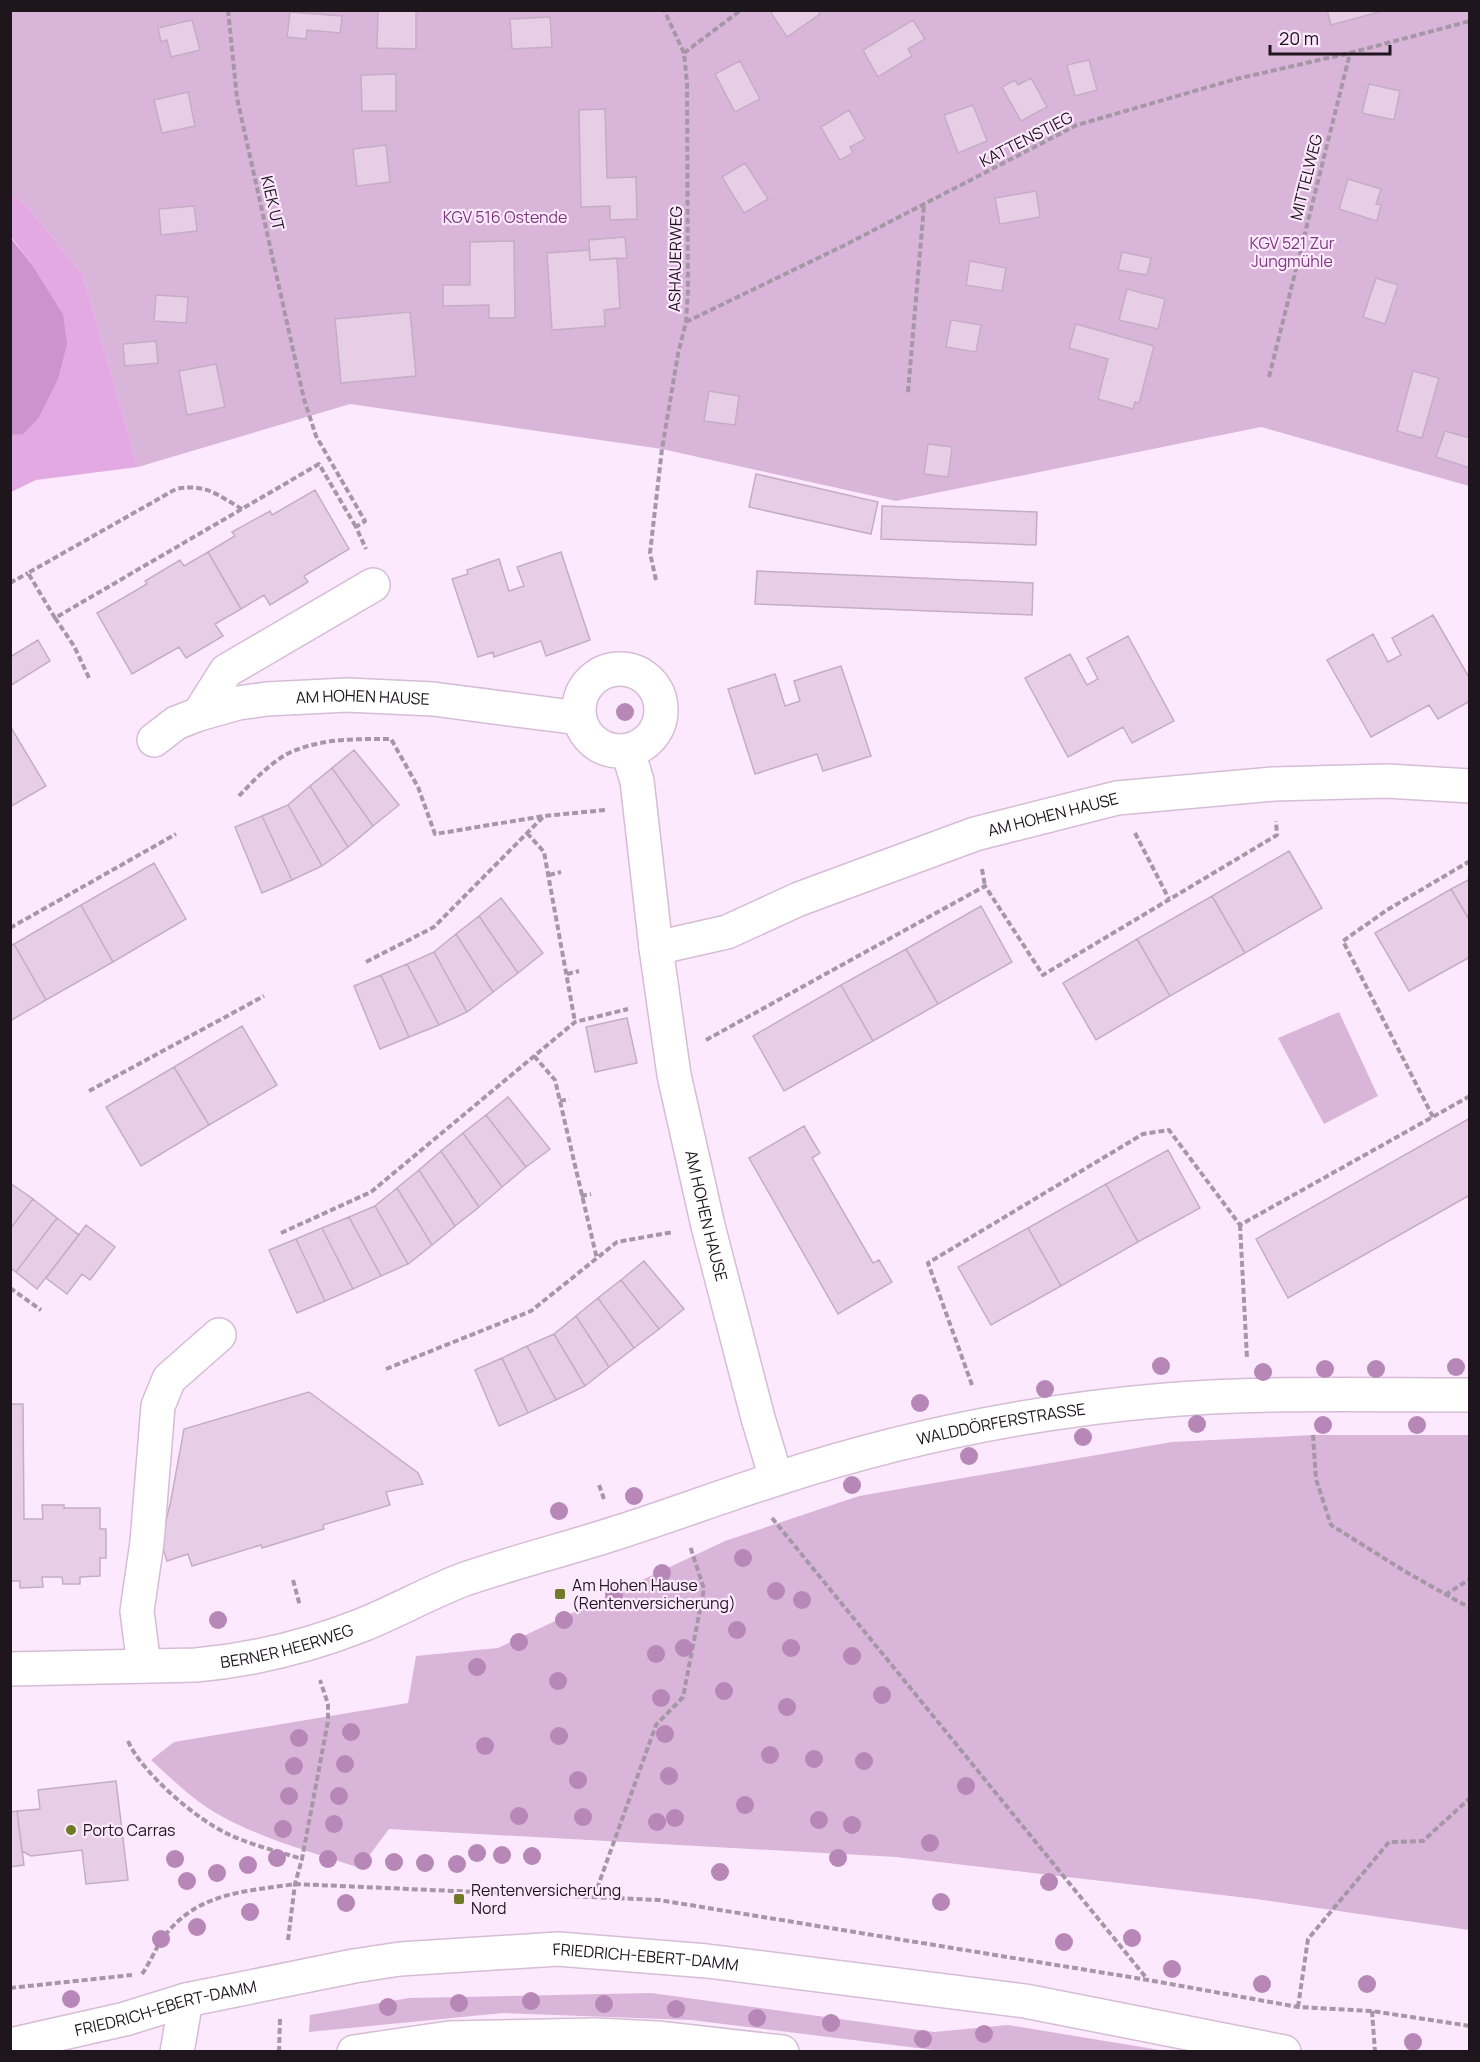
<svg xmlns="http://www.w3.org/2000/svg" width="1480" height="2062" viewBox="0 0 1480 2062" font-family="Manrope,sans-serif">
	<rect width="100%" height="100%" fill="#fde9fd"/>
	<path fill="#d9b5d9" d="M11,11H1469V486L1261,427L896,501L662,449L350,404L138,467L83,275L26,205L11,194Z
		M1339,1012L1378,1096L1324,1124L1278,1038Z
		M1313,1435H1469V1930L1256,1899L896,1857L389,1829L360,1868C314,1853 266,1840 223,1817C196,1803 173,1780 151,1760L174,1742L408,1703L416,1656L498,1648L725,1541L859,1496L1172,1442Z
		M651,1993L934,2032L1008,2025L1166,2051H942L691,2020L503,2013L309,2032L310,2015L409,1998Z"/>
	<path fill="#e3a9e3" d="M11,194L26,205L83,275L138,467L36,480L11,492V435L23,433L63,314L33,266L11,237Z"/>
	<path fill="#cc93cc" d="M10,237L33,266L63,314L67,344L58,379L38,419L23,434L11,435Z"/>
	<path fill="#e7cee6" stroke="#c5adc5" stroke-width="1.5" d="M378,10H416V49L377,48Z
		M775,10H818L820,14L787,37L771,13Z
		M1327,10H1378L1379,12L1331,25Z
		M290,12L342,16L340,33L307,30L306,39L287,37Z
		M550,17L552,47L512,49L510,19Z
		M192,20L200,50L171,57L167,40L161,42L158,28Z
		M913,20L925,39L908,49L912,56L878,77L863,50Z
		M1089,60L1097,90L1075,96L1067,65Z
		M740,61L760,99L735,112L715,74Z
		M396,74V111H362L361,75Z
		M1031,78L1047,107L1021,121L1002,87L1015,80L1018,85Z
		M1369,84L1400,91L1394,120L1362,113Z
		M188,92L195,126L162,133L154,100Z
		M973,105L987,141L958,153L944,115Z
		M605,109L607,178L636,177L637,219L610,220V206L581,207L579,110Z
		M849,110L865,139L850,147L853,153L840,160L821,127Z
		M386,145L390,182L357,186L353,149Z
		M745,163L768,199L744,213L722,177Z
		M1348,179L1381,189L1376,204L1381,205L1377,221L1339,209Z
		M1036,191L1040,217L1000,224L995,198Z
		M194,206L197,231L161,235L159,209Z
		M625,237L627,258L590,260L589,240Z
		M514,241L515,318H489V305L443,306V285H470V242Z
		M589,250L590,260L617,258L620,308L604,310L605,326L552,330L547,253Z
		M1122,252L1151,258L1147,275L1118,270Z
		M970,261L1006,268L1002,291L966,285Z
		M1376,278L1398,285L1385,324L1363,317Z
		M1127,289L1165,299L1158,329L1119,320Z
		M156,295L188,297L186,323L154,321Z
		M410,312L416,376L341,383L335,319Z
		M951,320L981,325L976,352L946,347Z
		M1076,324L1154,346L1139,403L1135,402L1133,409L1098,399L1108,359L1069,348Z
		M156,341L158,363L125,366L123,344Z
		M216,364L225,407L187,415L179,371Z
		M1413,371L1439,378L1422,438L1397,431Z
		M709,391L739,396L735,425L704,421Z
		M1445,431L1470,438V468L1436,457Z
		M928,444L952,447L948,477L924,474Z
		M756,474L878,502L871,534L749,507Z
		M315,490L349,549L304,576L308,582L270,605L264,595L241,609L208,552L235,536L232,532L270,511L272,515Z
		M882,506L1037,512L1036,545L881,539Z
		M208,552L241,609L215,624L223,636L186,658L179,647L132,674L97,613L147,584L145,581L180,560L184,566Z
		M561,552L590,640L546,656L541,641L494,657L493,652L478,657L452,579L468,574L467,570L499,559L509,591L524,586L517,567Z
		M757,571L1033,583L1032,615L755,604Z
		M1433,615L1470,679V701L1438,719L1429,705L1371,737L1327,660L1373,634L1388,662L1401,655L1392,638Z
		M1128,636L1174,721L1132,743L1123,727L1068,757L1025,678L1070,654L1087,685L1098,679L1087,658Z
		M38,640L50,661L10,686V657Z
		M841,666L871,756L823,771L817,754L755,774L728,689L775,674L785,706L800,701L794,681Z
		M10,726L46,786L10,807Z
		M354,750L399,805L373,826L332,768Z
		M332,768L373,826L348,847L310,786Z
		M310,786L348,847L322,866L288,805Z
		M288,805L322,866L292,880L262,816Z
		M262,816L292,880L262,893L235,827Z
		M1289,851L1322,908L1245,953L1212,896Z
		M154,863L186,919L113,962L81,905Z
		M1470,879V921L1451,889Z
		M1451,889L1470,921V957L1409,991L1375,933Z
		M1212,896L1245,953L1170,996L1137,939Z
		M501,898L543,953L518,973L479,916Z
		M81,905L113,962L46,1000L14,944Z
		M981,906L1012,962L938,1004L906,949Z
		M479,916L518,973L493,992L456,934Z
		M456,934L493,992L467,1012L434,952Z
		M1137,939L1170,996L1096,1040L1063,983Z
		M14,944L46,1000L10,1021V946Z
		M906,949L938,1004L873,1041L841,985Z
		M434,952L467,1012L439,1025L407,964Z
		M407,964L439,1025L409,1037L381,975Z
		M381,975L409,1037L380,1049L354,986Z
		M841,985L873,1041L784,1091L753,1036Z
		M627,1018L637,1063L595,1072L586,1027Z
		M242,1026L277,1085L209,1125L174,1067Z
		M174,1067L209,1125L141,1166L106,1107Z
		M508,1097L550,1149L526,1167L486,1115Z
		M486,1115L526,1167L502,1187L463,1133Z
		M1470,1118V1195L1288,1298L1256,1239Z
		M804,1126L820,1153L812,1158L873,1263L879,1260L892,1282L838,1314L749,1158Z
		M463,1133L502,1187L479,1207L441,1151Z
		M1168,1150L1200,1208L1138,1242L1106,1184Z
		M441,1151L479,1207L455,1226L419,1170Z
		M419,1170L455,1226L432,1245L397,1188Z
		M10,1183L33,1199L10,1229Z
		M1106,1184L1138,1242L1061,1286L1028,1228Z
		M397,1188L432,1245L408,1264L375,1206Z
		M33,1199L57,1218L16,1272L10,1268V1229Z
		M375,1206L408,1264L381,1276L349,1217Z
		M349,1217L381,1276L353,1289L322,1228Z
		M57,1218L79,1235L37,1289L16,1272Z
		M86,1225L115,1247L90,1280L82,1274L67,1294L46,1278Z
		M322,1228L353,1289L325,1301L296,1239Z
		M1028,1228L1061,1286L991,1325L958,1267Z
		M296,1239L325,1301L297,1313L269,1250Z
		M644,1261L684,1309L659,1329L621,1280Z
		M621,1280L659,1329L634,1348L598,1298Z
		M598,1298L634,1348L609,1367L576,1316Z
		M576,1316L609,1367L585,1386L554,1334Z
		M554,1334L585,1386L556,1400L527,1346Z
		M527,1346L556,1400L528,1413L502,1358Z
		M502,1358L528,1413L499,1426L475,1370Z
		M309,1392L418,1473L423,1484L386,1492L390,1505L323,1525L324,1529L262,1548L261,1545L192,1566L188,1554L167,1561L161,1542L171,1500L184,1429Z
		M10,1404H23L24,1519H43L42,1505H64V1508H100V1529H106V1558H100V1576L80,1577V1584H63L62,1577H42L43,1587L20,1588V1581H10Z
		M116,1781L128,1880L86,1884L82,1850L31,1856L22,1851L17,1811L40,1809L38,1790Z
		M17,1811L24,1865L10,1867V1812Z"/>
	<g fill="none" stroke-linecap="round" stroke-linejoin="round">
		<g stroke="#d5bdd5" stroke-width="36">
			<g id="minor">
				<circle cx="620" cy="710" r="41"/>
				<path d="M199,714L226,671L373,585"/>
				<path id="s1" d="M154,740L176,723L199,714L238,703L267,699L347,695L433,699L579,718"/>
				<path id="s2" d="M628,751L637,781L656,948L674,1075L708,1226L758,1418L776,1478"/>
				<path id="s3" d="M656,948L727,932L799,899L975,834L1117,798L1274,784L1387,781L1470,786"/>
				<path d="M144,1666L137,1611L147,1542L158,1406L169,1379L219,1335"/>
				<path id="s4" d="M10,1669L196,1665C253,1660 309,1646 362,1625C397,1611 430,1592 465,1579C515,1562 566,1549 616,1533C669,1516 720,1497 773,1480C900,1438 1032,1411 1166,1400C1267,1392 1369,1395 1470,1395"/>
				<path d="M177,2052L186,2000"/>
			</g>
		</g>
		<g stroke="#d5bdd5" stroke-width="36">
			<g id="major">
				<path id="s5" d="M10,2045L125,2019L186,2000L354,1966L400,1959L558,1949L707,1961L1025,2001L1284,2052"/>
				<path d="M354,2052L449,2038L595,2035L657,2038L782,2052"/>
			</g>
		</g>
		<path stroke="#a697a6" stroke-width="4" stroke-dasharray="6 3" stroke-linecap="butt" d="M228,10L237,98L304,399L316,436L365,521L356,527L366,549
			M684,53L741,10
			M686,322L843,246L1077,125L1236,79L1350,53L1470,21
			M1269,377L1350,53
			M908,392L924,205
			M242,509C218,495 205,483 176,489L28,573L55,618L319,464L356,527
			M656,580L650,553L662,449L678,354L686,322L688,291L687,83L684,53L664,10
			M10,583L28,573
			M55,618L74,646L90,680
			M239,796C253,781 270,763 289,753C321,738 357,739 391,739L418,787L435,834L544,816
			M527,833L544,852L575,1022
			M1135,833L1169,899
			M982,869L985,886
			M549,875L561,872
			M10,928L176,834
			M366,962L434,927L544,816L605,810
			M567,974L579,971
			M706,1040L985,886L1043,975L1277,835L1276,821
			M534,1056L555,1080L597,1259
			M89,1091L264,996
			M560,1101L569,1099
			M1433,1117L1343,941L1387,910L1470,861
			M581,1196L591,1194
			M1240,1225L1247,1358
			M281,1233L371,1192L575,1022L628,1009
			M10,1288L41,1310
			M386,1369L531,1311L617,1242L673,1232
			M972,1385L928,1263L1143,1134L1169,1130L1240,1225L1470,1096
			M1313,1435L1316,1479L1331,1525L1406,1572L1470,1608
			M599,1485L604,1499
			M772,1518L1148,1980
			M293,1580L300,1606
			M1445,1595L1470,1579
			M128,1741C141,1772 197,1820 228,1834C251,1845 277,1851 302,1859
			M594,1897L656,1725L683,1697L704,1589L690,1546
			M288,1940L295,1884L302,1859L328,1721V1704L320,1680
			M142,1974C150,1963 155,1949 163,1938C197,1892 243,1892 295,1884L659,1900L1148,1980L1298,2007L1372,2011L1470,2026
			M10,1988L132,1975
			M1298,2007L1308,1939L1389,1842L1423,1841L1470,1798
			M1372,2011L1375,2052
			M279,2052L280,2019"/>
		<use href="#minor" stroke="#fff" stroke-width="33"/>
		<use href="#major" stroke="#fff" stroke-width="33"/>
	</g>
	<g fill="#b687b7">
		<circle cx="625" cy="712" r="9"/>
		<circle cx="1161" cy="1366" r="9"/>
		<circle cx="1456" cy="1367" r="9"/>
		<circle cx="1325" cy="1369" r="9"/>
		<circle cx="1376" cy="1369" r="9"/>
		<circle cx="1263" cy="1372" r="9"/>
		<circle cx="1045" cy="1389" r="9"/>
		<circle cx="920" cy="1403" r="9"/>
		<circle cx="1197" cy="1424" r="9"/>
		<circle cx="1323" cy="1425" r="9"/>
		<circle cx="1417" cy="1425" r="9"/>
		<circle cx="1083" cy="1437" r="9"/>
		<circle cx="969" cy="1456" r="9"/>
		<circle cx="852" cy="1485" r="9"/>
		<circle cx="634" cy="1496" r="9"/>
		<circle cx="559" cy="1511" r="9"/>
		<circle cx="743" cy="1558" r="9"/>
		<circle cx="662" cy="1573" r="9"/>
		<circle cx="776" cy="1591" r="9"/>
		<circle cx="614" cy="1595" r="9"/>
		<circle cx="802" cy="1600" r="9"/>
		<circle cx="218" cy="1620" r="9"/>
		<circle cx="564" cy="1620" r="9"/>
		<circle cx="737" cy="1630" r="9"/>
		<circle cx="519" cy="1642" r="9"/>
		<circle cx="684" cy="1648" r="9"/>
		<circle cx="791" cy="1648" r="9"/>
		<circle cx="656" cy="1654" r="9"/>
		<circle cx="852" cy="1656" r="9"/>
		<circle cx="477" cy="1667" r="9"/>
		<circle cx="558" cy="1681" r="9"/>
		<circle cx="724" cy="1691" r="9"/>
		<circle cx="882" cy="1695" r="9"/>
		<circle cx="661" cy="1698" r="9"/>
		<circle cx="787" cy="1707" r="9"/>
		<circle cx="351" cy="1732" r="9"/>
		<circle cx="665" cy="1734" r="9"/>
		<circle cx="559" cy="1736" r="9"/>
		<circle cx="299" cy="1738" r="9"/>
		<circle cx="485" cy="1746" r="9"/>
		<circle cx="770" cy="1755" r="9"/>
		<circle cx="814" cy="1759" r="9"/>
		<circle cx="864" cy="1761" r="9"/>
		<circle cx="345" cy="1764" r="9"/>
		<circle cx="294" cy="1766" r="9"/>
		<circle cx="669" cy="1776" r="9"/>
		<circle cx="578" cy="1780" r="9"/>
		<circle cx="966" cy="1786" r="9"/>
		<circle cx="289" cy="1796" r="9"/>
		<circle cx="339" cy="1796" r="9"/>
		<circle cx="745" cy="1805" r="9"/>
		<circle cx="519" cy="1816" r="9"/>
		<circle cx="583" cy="1817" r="9"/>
		<circle cx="675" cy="1818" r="9"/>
		<circle cx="819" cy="1820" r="9"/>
		<circle cx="657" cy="1822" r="9"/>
		<circle cx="334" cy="1824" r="9"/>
		<circle cx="852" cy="1825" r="9"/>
		<circle cx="283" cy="1829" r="9"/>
		<circle cx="930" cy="1843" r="9"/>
		<circle cx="477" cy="1853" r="9"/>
		<circle cx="502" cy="1855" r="9"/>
		<circle cx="532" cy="1856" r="9"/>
		<circle cx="277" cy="1858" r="9"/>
		<circle cx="838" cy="1858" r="9"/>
		<circle cx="175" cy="1859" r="9"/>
		<circle cx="328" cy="1859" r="9"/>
		<circle cx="363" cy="1861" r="9"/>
		<circle cx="394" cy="1862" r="9"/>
		<circle cx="425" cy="1863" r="9"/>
		<circle cx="457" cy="1864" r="9"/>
		<circle cx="248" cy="1865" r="9"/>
		<circle cx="720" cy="1872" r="9"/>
		<circle cx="217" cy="1873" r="9"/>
		<circle cx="187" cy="1881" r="9"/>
		<circle cx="1049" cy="1882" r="9"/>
		<circle cx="941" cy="1902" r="9"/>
		<circle cx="346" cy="1903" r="9"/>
		<circle cx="250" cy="1912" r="9"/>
		<circle cx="197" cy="1927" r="9"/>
		<circle cx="1132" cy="1938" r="9"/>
		<circle cx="161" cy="1939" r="9"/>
		<circle cx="1064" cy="1942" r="9"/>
		<circle cx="1172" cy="1969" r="9"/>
		<circle cx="1262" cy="1984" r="9"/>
		<circle cx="1367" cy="1984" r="9"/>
		<circle cx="71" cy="1999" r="9"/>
		<circle cx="531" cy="2001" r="9"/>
		<circle cx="459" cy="2003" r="9"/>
		<circle cx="604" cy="2004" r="9"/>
		<circle cx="388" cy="2007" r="9"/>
		<circle cx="676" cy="2009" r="9"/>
		<circle cx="757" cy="2018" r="9"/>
		<circle cx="831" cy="2023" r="9"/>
		<circle cx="984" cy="2034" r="9"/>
		<circle cx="923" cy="2039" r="9"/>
		<circle cx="1413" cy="2042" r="9"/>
	</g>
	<g fill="#707b27" stroke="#fde9fd" stroke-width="2">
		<rect x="554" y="1588" width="12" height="12" rx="3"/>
		<circle cx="71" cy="1830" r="6"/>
		<rect x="453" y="1893" width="12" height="12" rx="3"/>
	</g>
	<g text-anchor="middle" stroke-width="4.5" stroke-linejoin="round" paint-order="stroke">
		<g font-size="16" fill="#1e151d" stroke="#fde9fd">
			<text transform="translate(1026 139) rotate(-27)" y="6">KATTENSTIEG</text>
			<text transform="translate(1306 177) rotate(-76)" y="6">MITTELWEG</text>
			<text transform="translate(273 203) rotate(77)" y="6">KIEK UT</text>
			<text transform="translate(675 259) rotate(-89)" y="6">ASHAUERWEG</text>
			<text dy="6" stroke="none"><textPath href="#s1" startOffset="218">AM HOHEN HAUSE</textPath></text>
			<text dy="6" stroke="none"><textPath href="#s3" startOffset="420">AM HOHEN HAUSE</textPath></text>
			<text dy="6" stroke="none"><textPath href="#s2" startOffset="472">AM HOHEN HAUSE</textPath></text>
			<text dy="6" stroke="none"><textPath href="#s4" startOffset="1029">WALDDÖRFERSTRASSE</textPath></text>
			<text dy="6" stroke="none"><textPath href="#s4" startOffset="279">BERNER HEERWEG</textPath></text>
			<text dy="6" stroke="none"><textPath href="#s5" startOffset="646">FRIEDRICH-EBERT-DAMM</textPath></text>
			<text dy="6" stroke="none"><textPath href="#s5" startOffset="160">FRIEDRICH-EBERT-DAMM</textPath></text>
		</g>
		<g font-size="16" fill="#7c377e" stroke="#fde9fd">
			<text x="505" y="223">KGV 516 Ostende</text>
			<text x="1292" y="249">KGV 521 Zur<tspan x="1292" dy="18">Jungmühle</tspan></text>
		</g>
		<g font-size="16" fill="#1e151d" stroke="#fde9fd" text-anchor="start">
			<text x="572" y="1591">Am Hohen Hause<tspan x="572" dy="18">(Rentenversicherung)</tspan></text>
			<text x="83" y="1836">Porto Carras</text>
			<text x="471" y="1896">Rentenversicherung<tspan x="471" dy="18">Nord</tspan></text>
		</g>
	</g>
	<rect width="1480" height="2062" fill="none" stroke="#1e151d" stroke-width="24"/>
	<path d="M1270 45v9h120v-9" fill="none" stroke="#1e151d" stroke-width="3"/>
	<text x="1279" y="45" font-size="18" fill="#1e151d" stroke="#fde9fd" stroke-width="4.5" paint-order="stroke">20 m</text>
</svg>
